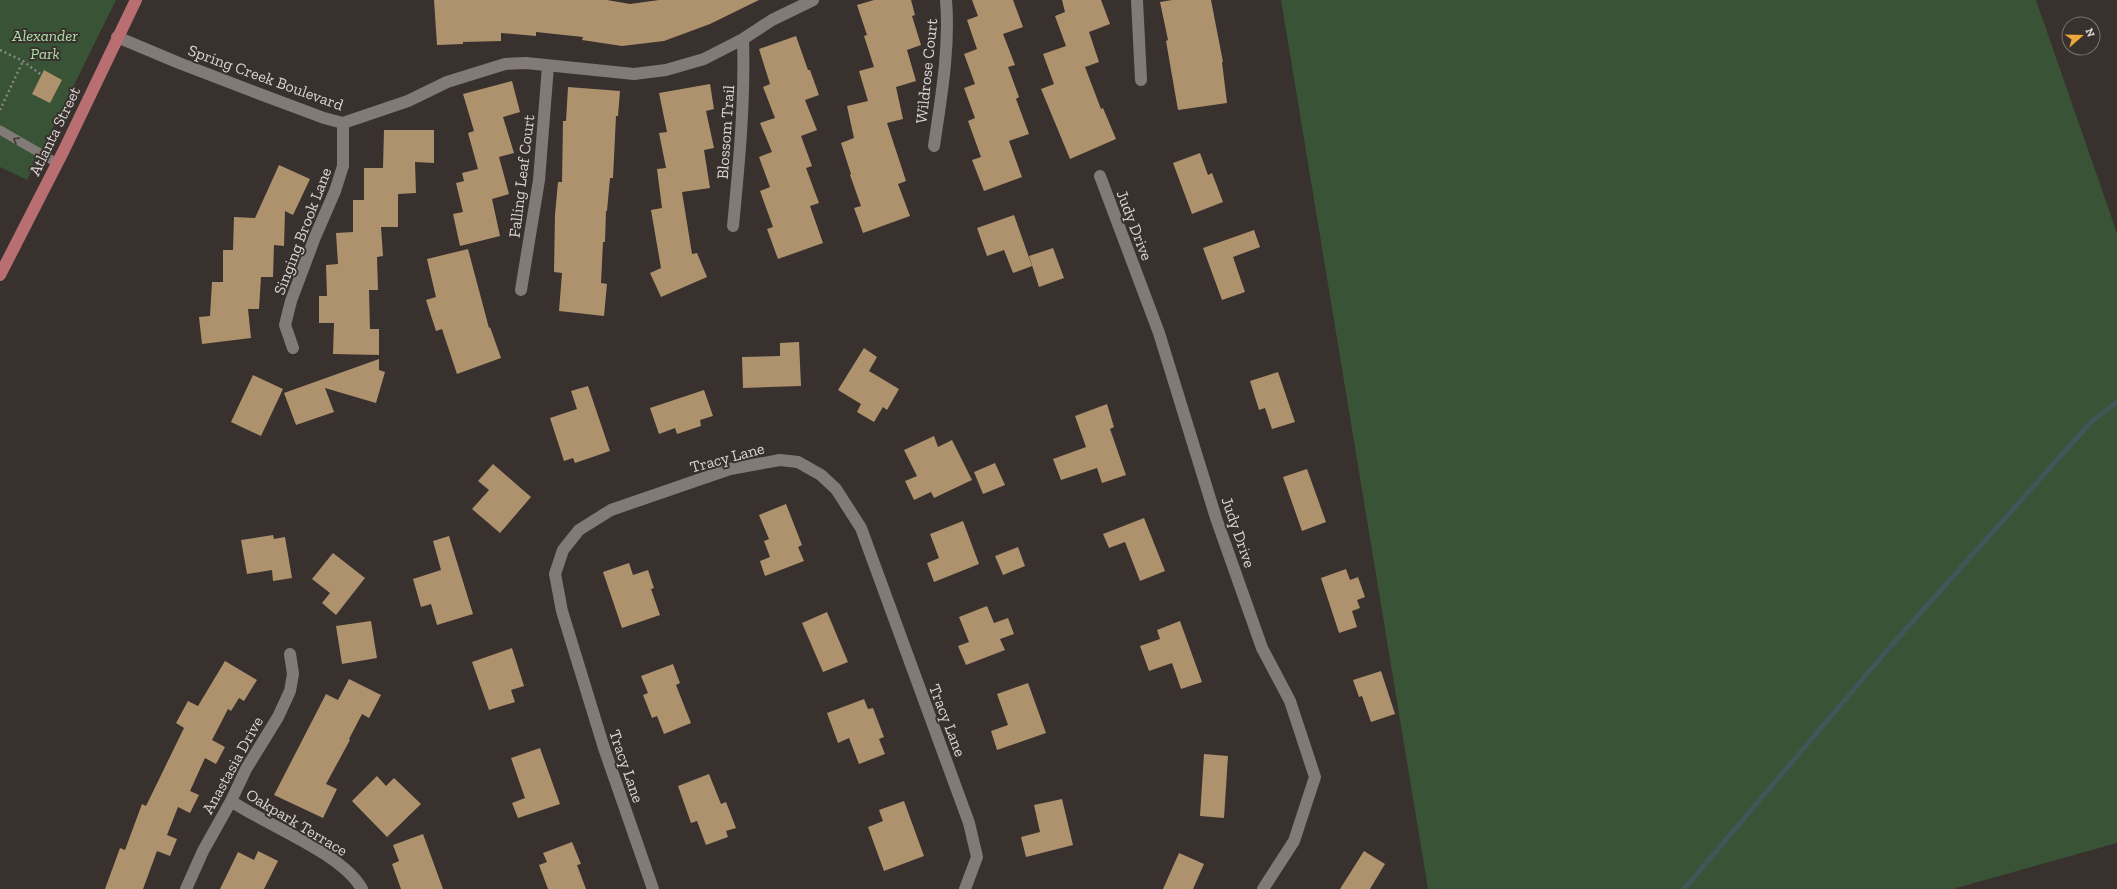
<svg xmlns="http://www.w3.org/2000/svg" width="2117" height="889" viewBox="0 0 2117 889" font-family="'Zilla Slab',serif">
	<rect width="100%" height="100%" fill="#38312d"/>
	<path fill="#385335" d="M0,0H116L27,180L0,167Z
		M1281,0H2036L2117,233V843L1953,889H1428Z"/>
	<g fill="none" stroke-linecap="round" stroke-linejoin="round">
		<path stroke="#415658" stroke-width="5" d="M1684,889L1889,648L2092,421L2117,402"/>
	</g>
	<path fill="#ae926d" d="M434,0H607L630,4L659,0H759L710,24L664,41L622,46L582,40L583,37L536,32V36L501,33V41L463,42V44L437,45Z
		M874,0H911L915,15L912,16L921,45L907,50L916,81L896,87L903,119L887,123L906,181L898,184L910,216L863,233L854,208L861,206L850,175L851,174L841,143L854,138L847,106L868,101L859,71L874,67L864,36L867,35L857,5Z
		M972,0H1013L1023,27L1003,34L1015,65L1008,67L1019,97L1016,99L1029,134L1009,141L1022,177L984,191L972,160L981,157L968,121L975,118L964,88L975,84L964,54L977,49L967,20L978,16Z
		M1062,0H1101L1110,24L1089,32L1099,62L1085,67L1101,109L1103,108L1116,139L1070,159L1041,89L1054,84L1043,54L1066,46L1055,16L1065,12Z
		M1172,0H1211L1223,62H1222L1227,103L1178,110L1166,41L1168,40L1160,2Z
		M796,36L808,70H810L819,95L805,100L817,130L801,136L812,166L806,168L819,203L810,206L823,243L778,259L767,229L773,227L760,191L770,187L759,157L772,152L760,123L775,118L763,87L770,84L759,49Z
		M44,70L62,80L50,103L32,94Z
		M512,81L520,112L503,117L514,153L499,157L509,194L492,199L500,236L460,246L453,214L463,212L456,183L464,181L462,173L478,169L468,133L474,131L463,94Z
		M710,84L714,109L706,111L714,148L704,150L710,188L682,192L692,254L697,253L707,277L661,297L650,273L661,268L651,210L662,208L657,169L666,168L659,133L667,132L659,93Z
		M568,87L620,91L618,116H616L613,178H610L607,211H606L605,242H603L601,283L607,284L604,316L559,311L562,273L554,272L555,215L558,182H562L563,121H566Z
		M384,130H434V163L415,162L416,193L398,194V227H381L383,256L377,257L378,290H369L370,329H379V355L333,354L334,323H319V296H327L326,265L338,264L336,233L353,232V200H364V168H383Z
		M1200,153L1208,175L1212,173L1223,202L1192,214L1173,163Z
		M279,165L310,179L293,215L285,211L284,246L274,245L273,277H261L259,309H248L251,338L202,344L199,317L210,316L212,282H223V250H233L234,217L255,218Z
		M1014,215L1032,266L1013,273L1004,250L987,256L977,228Z
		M1254,230L1260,247L1233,257L1245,292L1222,300L1203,248Z
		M1053,248L1064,278L1039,287L1029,256Z
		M468,249L489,328L490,327L501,358L457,374L442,329L436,331L426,300L436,297L427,259Z
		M799,342L801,386L743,388L742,357L780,356V343Z
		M864,348L877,357L869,371L899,389L887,410L883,407L874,422L857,412L861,404L838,390Z
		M379,359V370L385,372L376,403L325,388L334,412L296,425L284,393Z
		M1278,372L1295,422L1272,429L1265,408L1259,410L1250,381Z
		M253,375L283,389L261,436L231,422Z
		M588,386L610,451L575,463L573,458L564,461L550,418L577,409L571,391Z
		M704,390L713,416L700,420L701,426L677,434L675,428L659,434L650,408Z
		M1107,404L1114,427L1110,429L1126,475L1102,483L1097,468L1061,480L1053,459L1086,447L1075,416Z
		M934,436L938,447L952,440L972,480L934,498L931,492L914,500L905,481L917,476L904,450Z
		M995,463L1005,485L983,494L974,472Z
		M493,464L531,497L500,533L472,509L489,490L478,481Z
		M1307,469L1326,522L1302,531L1283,477Z
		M786,504L802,545L798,547L804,561L765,576L760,561L770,557L764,541L769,539L759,515Z
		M1144,518L1165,571L1140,581L1125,542L1109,548L1103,534Z
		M963,521L979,564L934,582L927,563L939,558L930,534Z
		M273,535L274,539L285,537L292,578L273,581L272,570L247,574L241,540Z
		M449,536L473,614L437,625L431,604L421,607L413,579L441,570L433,541Z
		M1018,547L1025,566L1003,575L995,556Z
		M333,553L365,578L336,615L322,603L330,593L312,579Z
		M629,563L633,575L648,570L654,588L651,589L660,615L622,628L603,572Z
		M1346,569L1350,580L1358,577L1365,597L1357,600L1360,608L1352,611L1357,627L1339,633L1321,578Z
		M987,606L994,623L1008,618L1014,634L1000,639L1005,650L966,665L958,646L969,642L959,617Z
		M827,612L848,662L823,672L802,623Z
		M371,621L377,658L342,664L336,626Z
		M1180,621L1202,682L1181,689L1172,663L1149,671L1140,646L1160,639L1157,630Z
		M512,648L524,686L511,690L515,702L489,710L472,662Z
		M225,661L257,680L244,701L239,698L231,711L228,709L212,740L225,747L216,764L205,758L190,791L199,795L190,813L178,807L167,835L177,839L170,856L157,851L143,889H105L120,848L125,850L142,804L146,806L184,728L176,723L188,701L198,706Z
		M673,664L680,683L676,685L691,723L664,734L657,716L652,718L643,695L648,693L641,676Z
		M1381,671L1395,714L1371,722L1362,696L1359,697L1353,680Z
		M349,679L381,695L369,718L362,714L349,739L350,740L326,784L337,789L323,818L274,795L326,694L338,700Z
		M1028,683L1046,733L997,750L991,731L1008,725L997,694Z
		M864,699L868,709L873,708L884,737L879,739L885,754L859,764L849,738L838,743L827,713Z
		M540,748L560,804L518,818L512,803L525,798L511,758Z
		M1204,754L1228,756L1224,818L1200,816Z
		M709,774L721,804L726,802L736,828L726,831L728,837L706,845L697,821L691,823L678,786Z
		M377,776L386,786L394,778L421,804L387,837L352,801Z
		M1062,799L1073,845L1026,857L1021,837L1040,832L1034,805Z
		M904,801L924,856L884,871L868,827L883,821L879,810Z
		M423,834L443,889H401L392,864L399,861L393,845Z
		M572,842L581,864L577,865L586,889H548L539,865L547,862L543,853Z
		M258,851L278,861L264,889H220L238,852L254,860Z
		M1364,851L1385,864L1370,889H1340Z
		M1179,853L1204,864L1193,889H1163Z"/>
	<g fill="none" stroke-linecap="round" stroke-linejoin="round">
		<path stroke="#8b8683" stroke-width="2.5" stroke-dasharray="2 3" stroke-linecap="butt" d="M0,50L23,61L40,74
			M0,110L23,61"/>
		<path stroke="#827a76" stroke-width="9" d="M0,130L57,163"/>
		<path stroke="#827a76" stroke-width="12" d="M1137,0L1141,80
			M117,37L179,63L252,91L324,118L343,123L408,101L447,82L505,64L526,63L634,74L666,70L704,59L743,39L772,20L813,0
			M934,146C941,98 950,48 946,0
			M1100,176L1159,333L1216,518L1262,648L1290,701L1315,777L1294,841L1263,889
			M733,226C739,164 745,102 743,39
			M521,290L539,180L548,66
			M293,348L285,325L291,301L315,237L335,191L343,166V123
			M231,801C266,825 342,853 362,889
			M186,889L203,851L231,801L246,769L278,717L290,691L293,674L290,654
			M653,889L604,748L562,611L555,574L563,550L579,530L611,510L730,469L780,460L798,462L821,475L836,489L861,528L969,823L977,857L965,889"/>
		<path stroke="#b96f72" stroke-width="12" d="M0,275L64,150L136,0"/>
	</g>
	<defs><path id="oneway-chevron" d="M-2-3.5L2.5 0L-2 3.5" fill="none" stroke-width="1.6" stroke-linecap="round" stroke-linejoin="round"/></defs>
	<use stroke="#3f3834" href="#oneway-chevron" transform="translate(16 140) rotate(-150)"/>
	<g text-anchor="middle" stroke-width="4" stroke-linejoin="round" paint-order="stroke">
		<g font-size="16" font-style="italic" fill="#aee0a8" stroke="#38312d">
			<text x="45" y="41">Alexander<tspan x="45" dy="18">Park</tspan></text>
		</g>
		<g font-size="16" fill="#dad6d4" stroke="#38312d">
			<text transform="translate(926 71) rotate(-84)" y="6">Wildrose Court</text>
			<text transform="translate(266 77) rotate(20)" y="6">Spring Creek Boulevard</text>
			<text transform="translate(54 131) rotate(-64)" y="6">Atlanta Street</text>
			<text transform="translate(725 132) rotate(-86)" y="6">Blossom Trail</text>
			<text transform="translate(521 176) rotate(-83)" y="6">Falling Leaf Court</text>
			<text transform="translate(1135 225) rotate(69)" y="6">Judy Drive</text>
			<text transform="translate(302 231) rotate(-69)" y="6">Singing Brook Lane</text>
			<text transform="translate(727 457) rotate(-15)" y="6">Tracy Lane</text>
			<text transform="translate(1239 532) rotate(71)" y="6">Judy Drive</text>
			<text transform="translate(948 720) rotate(69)" y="6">Tracy Lane</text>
			<text transform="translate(232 765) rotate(-61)" y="6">Anastasia Drive</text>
			<text transform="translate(627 766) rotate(71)" y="6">Tracy Lane</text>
			<text transform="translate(297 822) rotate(31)" y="6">Oakpark Terrace</text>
		</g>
	</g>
	<g transform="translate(2081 36) rotate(70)"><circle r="19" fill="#38312d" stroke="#797370"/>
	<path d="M0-3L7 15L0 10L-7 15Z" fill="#eda83b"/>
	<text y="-6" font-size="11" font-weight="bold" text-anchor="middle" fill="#dad6d4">N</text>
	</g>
</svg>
